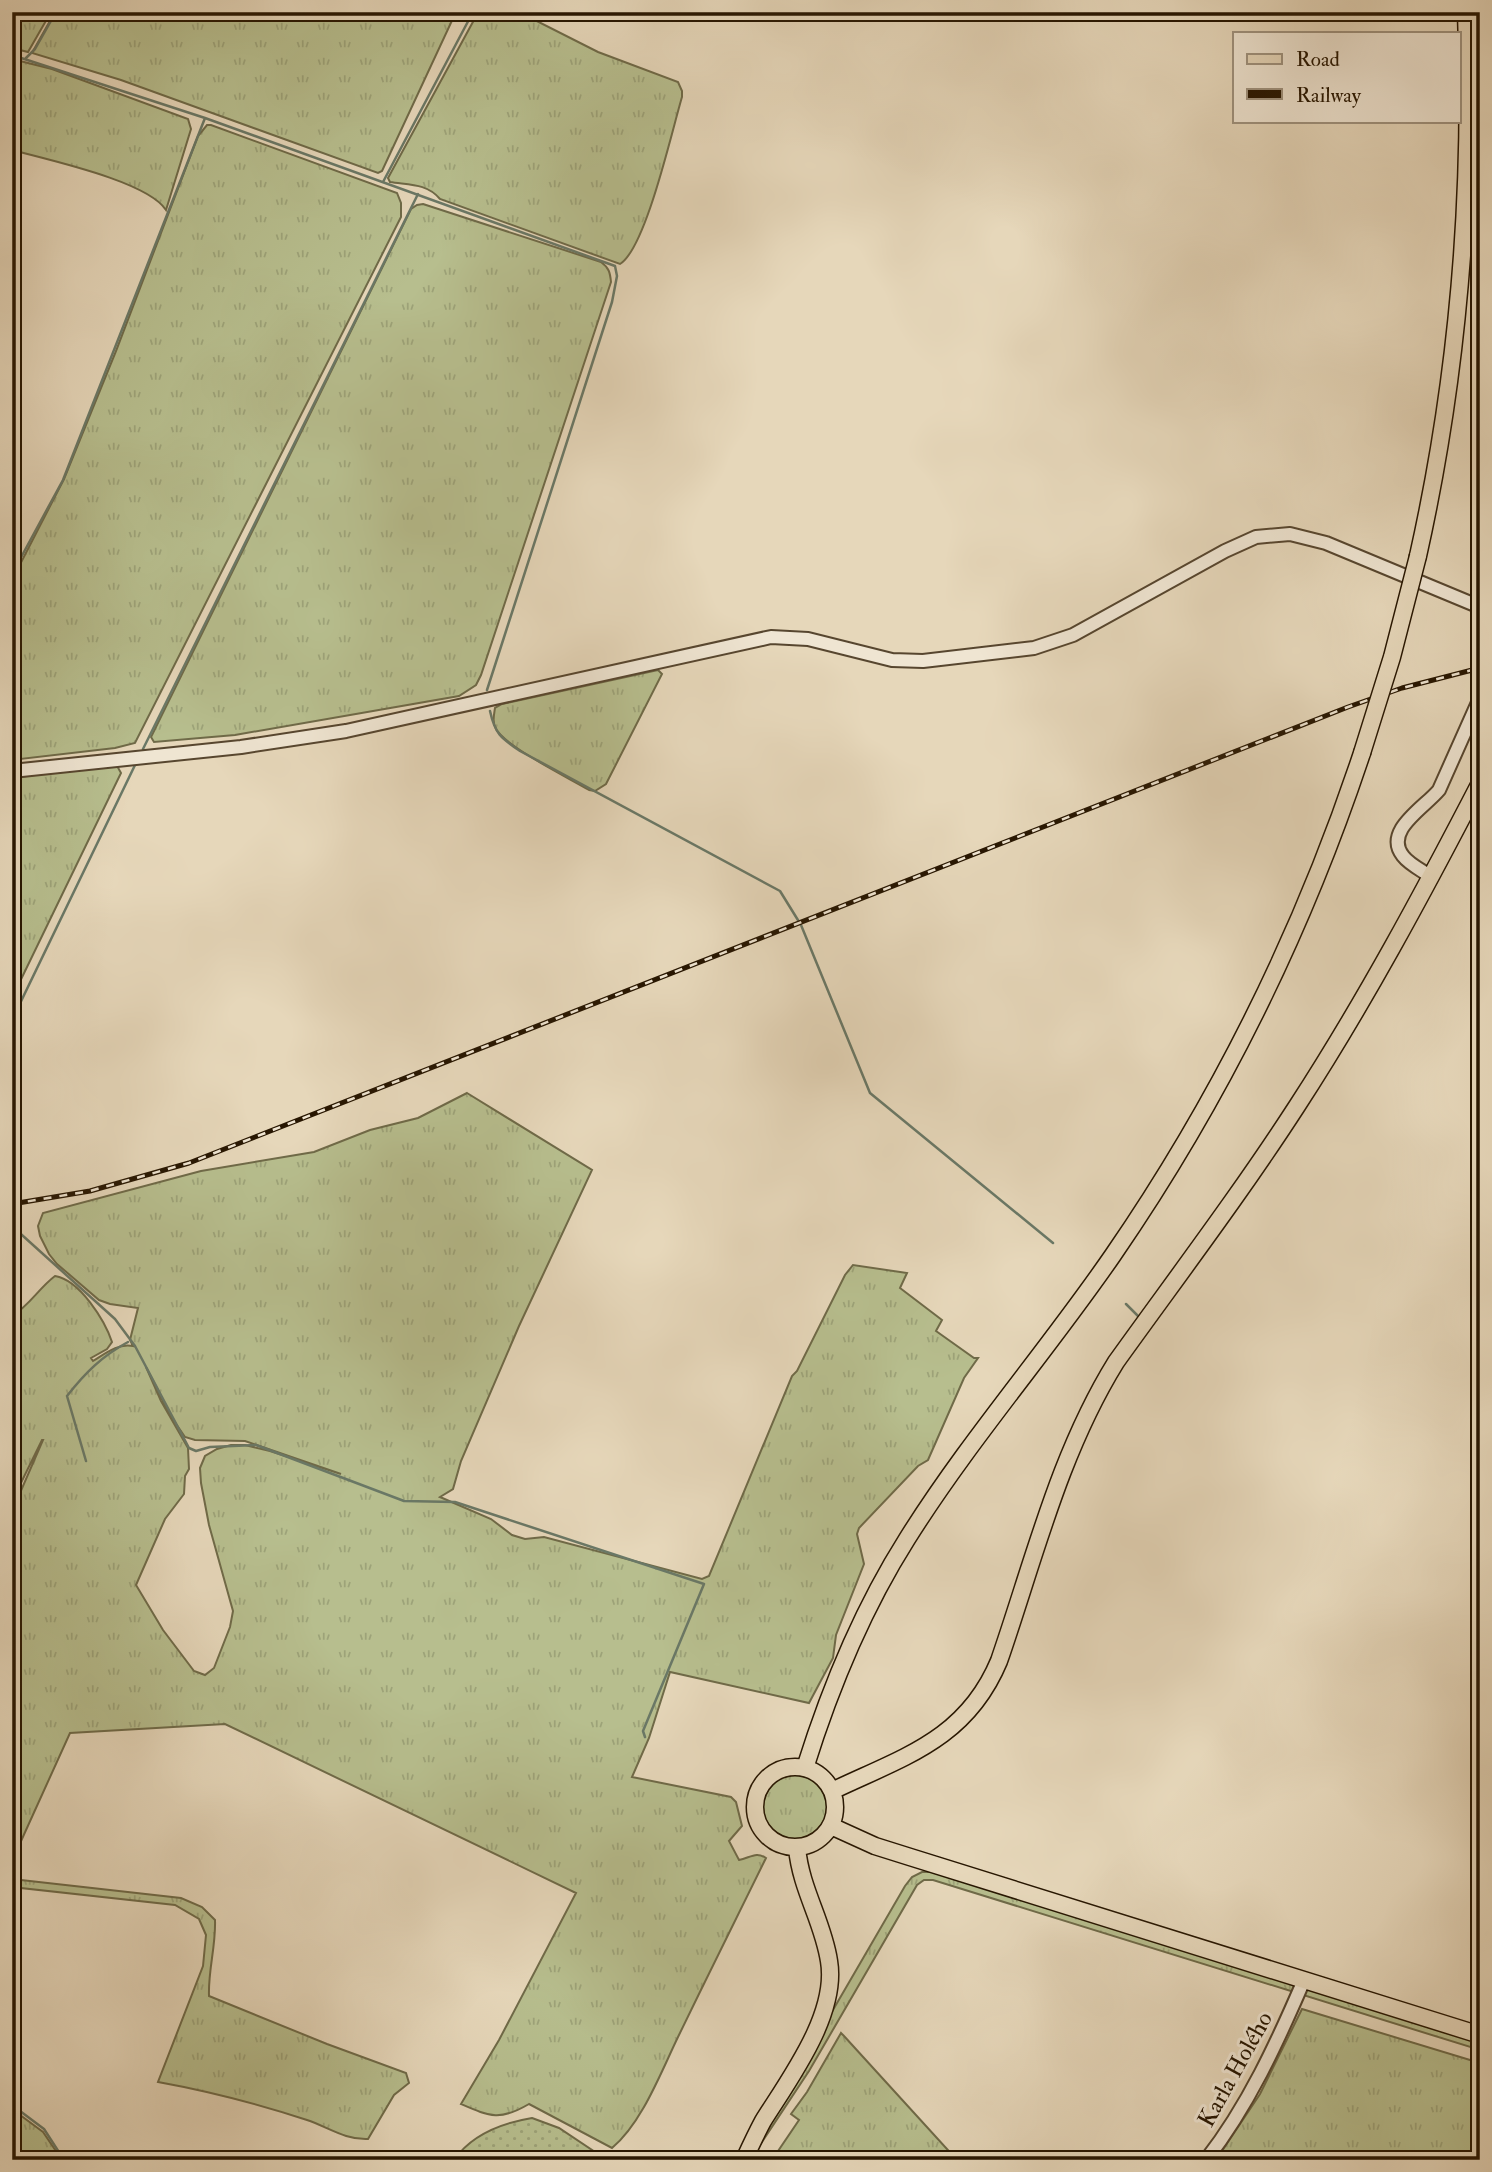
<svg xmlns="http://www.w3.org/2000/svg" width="1492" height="2172" viewBox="0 0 1492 2172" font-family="'IM FELL Double Pica',serif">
	<defs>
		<pattern id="grass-tufts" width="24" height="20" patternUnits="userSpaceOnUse" patternTransform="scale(1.75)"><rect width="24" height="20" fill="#b7be8e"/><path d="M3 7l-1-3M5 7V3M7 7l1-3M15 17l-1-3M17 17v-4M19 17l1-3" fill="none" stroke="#9da379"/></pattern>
		<pattern id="garden-dots" width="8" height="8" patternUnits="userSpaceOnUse" patternTransform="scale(1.75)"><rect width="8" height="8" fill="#b7be8e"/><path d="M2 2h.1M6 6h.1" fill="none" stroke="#9da379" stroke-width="1.8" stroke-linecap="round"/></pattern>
	</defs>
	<rect width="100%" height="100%" fill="#e6d7ba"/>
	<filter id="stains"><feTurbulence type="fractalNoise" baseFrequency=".00286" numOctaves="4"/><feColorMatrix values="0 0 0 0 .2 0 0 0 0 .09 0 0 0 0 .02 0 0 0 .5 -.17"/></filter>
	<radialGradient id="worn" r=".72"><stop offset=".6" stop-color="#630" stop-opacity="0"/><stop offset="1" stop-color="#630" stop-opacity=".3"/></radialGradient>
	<path fill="url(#grass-tufts)" stroke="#6f6a48" stroke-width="2" fill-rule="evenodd" d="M12,12H51L28,52L12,48Z
		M55,12H456L382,171L378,173L121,80L32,53Z
		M484,12H519L598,52L678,82L682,91V97C672,130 646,248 620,264L440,199C427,183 408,185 390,182L388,178L474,20Z
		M12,59L52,69L188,119L191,129L166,210C147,181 48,160 12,150Z
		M207,125H211L397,193L401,203V217L135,743L115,748L12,760V580L64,479L116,351L198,136Z
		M423,204L601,262C609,268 610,272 611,282L481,675L476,685L459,696L235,735L154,742L151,737L153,733L411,209L417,205Z
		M658,670L662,674L606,784L595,791L589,790C569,778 506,747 496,729C492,722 494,715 495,708L502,704Z
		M116,764L121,773L12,998V778Z
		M467,1093L592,1170L519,1326L461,1461L453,1489L440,1497L491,1519L512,1535L525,1539L544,1537L702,1579L709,1576L792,1376L797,1371L845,1275L853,1265L907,1273L900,1288L942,1320L936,1331L974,1358H978L964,1378L928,1460L918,1466L859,1528L857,1534L864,1564L836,1635L833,1658L809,1703L670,1672L649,1738L632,1777L731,1797L736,1802L742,1826L729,1841L739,1860C750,1858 756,1851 766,1858C737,1917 707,1977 678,2037C661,2072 642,2123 612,2148L529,2104C500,2121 491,2117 461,2104L499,2040L576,1893L225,1724L70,1733L12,1861V1316C29,1306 39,1288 55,1276C80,1280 105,1321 112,1342L107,1349L91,1358L93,1361C106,1353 118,1343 133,1346L130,1340L138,1308L110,1304L99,1300L57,1264L49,1254L40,1236L38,1226L43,1213L201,1171L314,1152L370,1130L418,1118ZM146,1367L172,1418L185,1437L195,1440L245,1441L341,1474L270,1451L245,1445H231L217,1449L205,1456L200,1468L201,1483L209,1525L233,1611L230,1627L214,1668L205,1675L194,1671L163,1630L136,1585L165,1519L184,1494L185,1476L189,1469L188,1448L161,1401ZM42,1440H43L20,1493L17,1491Z
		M763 1807a32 32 0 1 1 64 0a32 32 0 1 1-64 0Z
		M922,1872H936L1297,1984L1294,1992L933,1880H924L917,1885L809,2071L750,2160L758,2139L905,1886L912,1877Z
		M12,1879L181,1898L202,1907L215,1920C216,1946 208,1970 209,1996L327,2044L406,2073L409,2083L394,2095L368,2139C345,2140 328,2127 307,2120C258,2104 208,2091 158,2082L203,1966L206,1935L199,1919L175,1905L12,1887Z
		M1307,1988L1480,2042V2050L1303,1995Z
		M1302,2009L1480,2063V2160H1216L1260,2094Z
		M841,2033L844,2036L957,2160H772L799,2120L791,2114L807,2092Z
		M12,2109L43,2132L62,2160H12Z"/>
	<path fill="url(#garden-dots)" stroke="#6f6a48" stroke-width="2" d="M532,2118L559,2128L607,2160H454C472,2134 502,2123 532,2118Z"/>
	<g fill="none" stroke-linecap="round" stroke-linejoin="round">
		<path stroke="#6a7866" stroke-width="2.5" d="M12,55L205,118L63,480L12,574
			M26,58L35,49L56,12
			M205,118L615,266L617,276L612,302L487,690
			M383,182L473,12
			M490,711C495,734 501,738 520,751L780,891L801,925L870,1093L1053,1243
			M143,749L418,194
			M12,1020L136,763
			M12,1226L115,1319L135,1346L189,1448L196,1451L210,1447L256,1445L404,1501L455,1502L704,1584L643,1731L645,1737
			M1126,1304L1139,1317
			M86,1461L67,1396C85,1373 102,1356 128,1342
			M12,2105L44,2129L64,2160"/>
		<g stroke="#57462f" stroke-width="16">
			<path id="minor" d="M12,771L241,747L346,731L771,637L808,639L892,660L923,661L1034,648L1073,635L1225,551L1256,537L1290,534L1326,543L1480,607
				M1430,876C1421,870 1409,864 1403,856C1383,831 1424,808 1439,790L1480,698
				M1206,2160C1248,2106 1277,2043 1304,1980"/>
		</g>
		<g stroke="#271601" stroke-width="19">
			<path id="major" d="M1418,556C1458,377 1473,196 1466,12
				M755 1807a40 40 0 1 1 80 0a40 40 0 1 1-80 0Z
				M805,1768C830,1688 862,1610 907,1539C969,1440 1047,1351 1113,1255C1219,1101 1303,931 1362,753
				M832,1791C903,1757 966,1740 999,1661C1034,1560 1059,1454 1116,1362C1177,1277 1240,1194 1297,1106C1364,1003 1423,893 1480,783
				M831,1826L875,1846L910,1857L1480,2035
				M744,2160C750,2147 756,2134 763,2121C790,2078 838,2014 829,1961C823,1921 801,1890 797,1848"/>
		</g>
		<use href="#minor" stroke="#efe5d2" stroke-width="12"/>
		<use href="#major" stroke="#e6d7ba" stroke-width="16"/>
		<g stroke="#271601" stroke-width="5">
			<path id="rail" d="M12,1204L90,1191L189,1163L1348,707L1402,688L1480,668"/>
		</g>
		<use href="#rail" stroke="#efe5d2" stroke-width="2.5" stroke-dasharray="8" stroke-linecap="butt"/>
		<g stroke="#271601" stroke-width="19" stroke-linecap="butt">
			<path id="major-bridge" d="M1362,753L1392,657L1418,556"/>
		</g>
		<use href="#major-bridge" stroke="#e6d7ba" stroke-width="16"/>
	</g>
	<g text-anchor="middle" stroke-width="6" stroke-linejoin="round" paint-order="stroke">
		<g font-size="24" fill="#271601" stroke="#efe5d2">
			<text transform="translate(1235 2069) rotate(-61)" y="8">Karla Holého</text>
		</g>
	</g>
	<rect width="1492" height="2172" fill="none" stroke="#e6d7ba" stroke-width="42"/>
	<rect x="14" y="14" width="1464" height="2144" fill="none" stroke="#271601" stroke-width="3.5"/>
	<rect x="21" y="21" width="1450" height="2130" fill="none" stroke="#271601" stroke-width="2"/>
	<rect x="1233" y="32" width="228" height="91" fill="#efe5d2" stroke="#9f927e" stroke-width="2"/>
	<rect x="1247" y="54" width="35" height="10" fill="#e6d7ba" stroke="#9f927e" stroke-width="2"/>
	<text x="1296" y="66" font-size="21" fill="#271601">Road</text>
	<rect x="1247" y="89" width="35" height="10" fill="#271601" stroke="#9f927e" stroke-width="2"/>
	<text x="1296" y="102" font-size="21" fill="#271601">Railway</text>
	<rect width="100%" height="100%" filter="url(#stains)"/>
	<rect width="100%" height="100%" fill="url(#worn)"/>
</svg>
